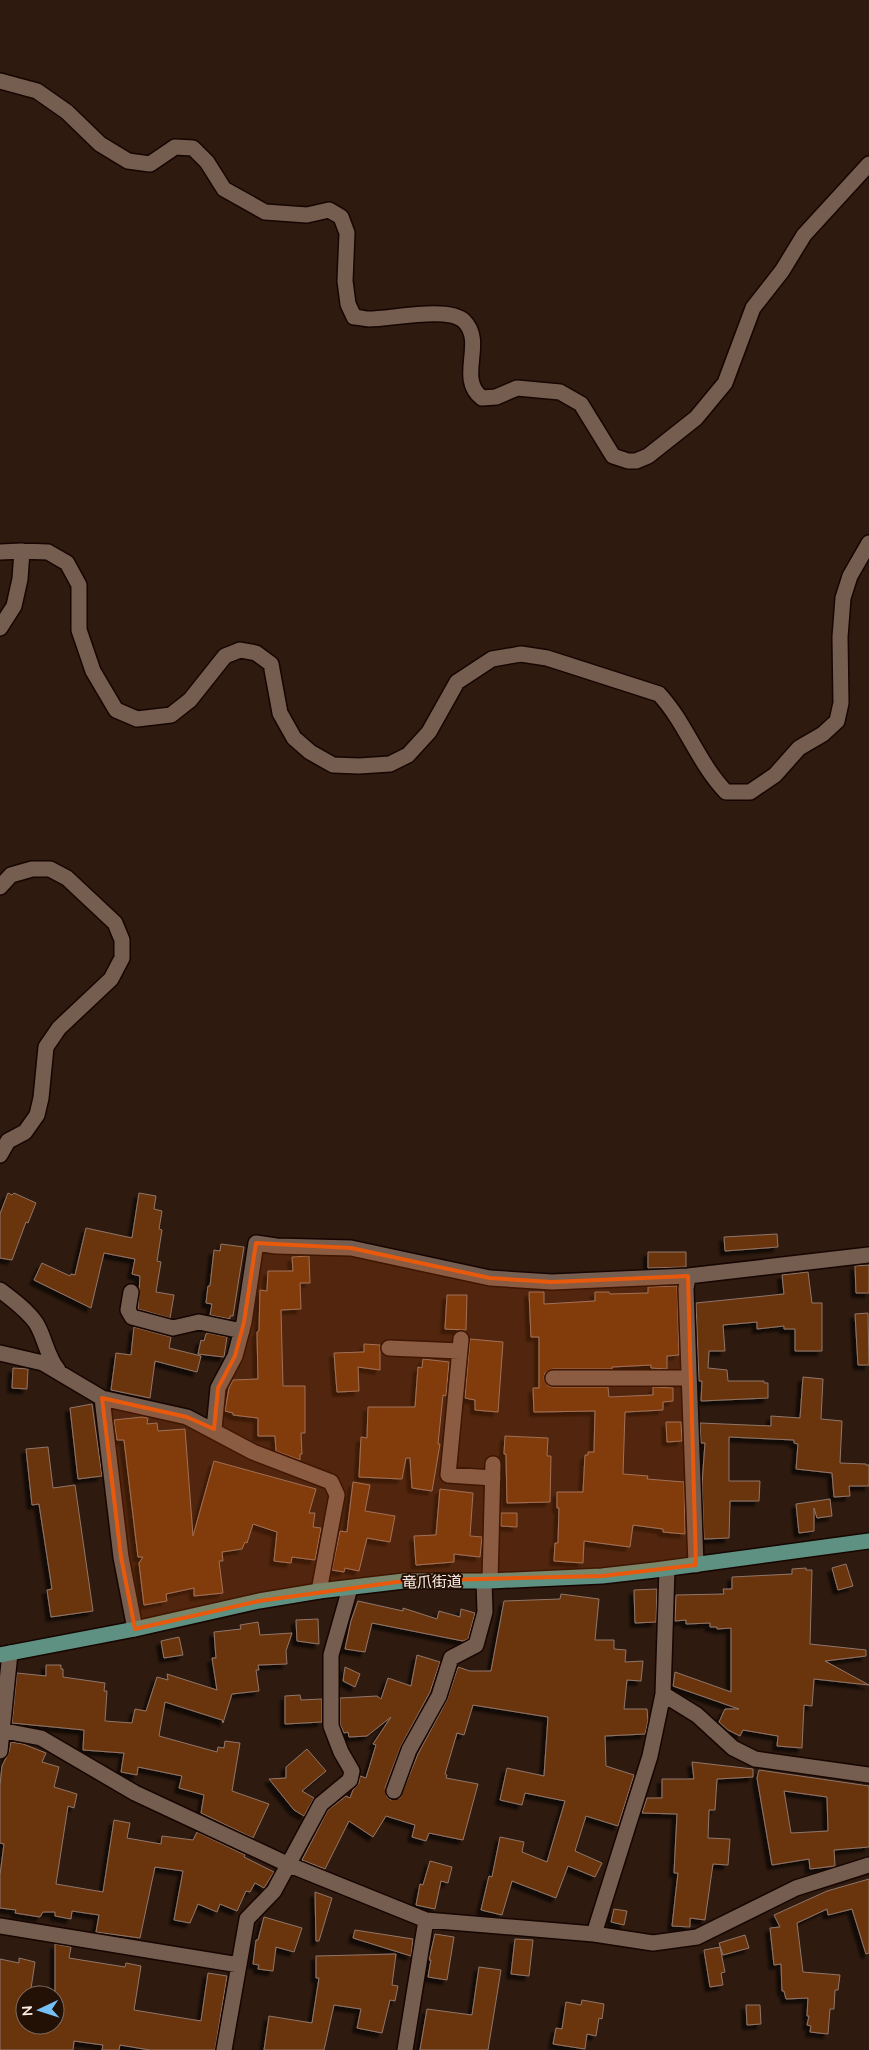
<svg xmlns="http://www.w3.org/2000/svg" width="869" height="2050" viewBox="0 0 869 2050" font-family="Mulish,'Noto Sans JP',sans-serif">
	<defs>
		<filter id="shadow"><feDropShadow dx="-4.5" dy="4.5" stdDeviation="1" flood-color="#0009"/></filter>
	</defs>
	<rect width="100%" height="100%" fill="#2e1a0f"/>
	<path fill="#6a3411" stroke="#907668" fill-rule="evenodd" filter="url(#shadow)" d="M8,1193L12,1195L14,1193L36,1203L28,1223L26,1222L12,1260L0,1258V1214Z
		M139,1193L156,1196L154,1209L162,1211L159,1229L162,1230L157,1261L161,1262L156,1292L174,1295L170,1318L138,1309L140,1276L132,1274L135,1259L104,1253L91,1308L34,1280L42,1263L70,1276L71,1274L75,1275L86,1228L132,1238Z
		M777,1234L778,1247L725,1251L724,1237Z
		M221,1244L244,1247L233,1316H230V1319L210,1315L212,1304L206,1303L208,1286H210L214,1250L220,1251Z
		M648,1252H686V1267L648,1268Z
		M309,1256L310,1283H300L301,1309L281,1310L283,1386H305V1433H301L302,1454H300V1460L276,1451L275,1436H258V1418L233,1415V1413L225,1411L229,1388L233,1380L258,1379L257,1332L259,1331L260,1290L267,1291L268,1271H293L292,1257Z
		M869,1265V1293H856L855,1266Z
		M808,1272L812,1303H822V1351H795V1329H784V1326L757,1329V1322L723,1325L725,1351H709L708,1368L727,1370L728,1381H764V1383H768V1398L701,1401L702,1381H699L696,1303L784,1294L782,1275Z
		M677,1286L679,1355L667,1356V1369L651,1368V1365L612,1367V1369H553L545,1373L544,1378L548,1386L553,1387H608L609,1397L653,1395V1387L673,1388V1401L663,1402V1410L625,1412L623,1474L648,1476L647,1479L684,1482L685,1534L663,1532V1529L633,1525L630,1547L584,1541L583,1563L554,1561L555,1543H558L559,1508H557V1492H583L585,1455H588V1452H594L595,1411L534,1412L533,1388H539V1337H531L529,1292H544V1304L595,1301V1292H609L610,1294L648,1293V1287Z
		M447,1295H467L466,1330L445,1329Z
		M868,1313L869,1365H858L855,1314Z
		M134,1327L171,1337L169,1348L201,1356L197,1372L155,1361L150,1398L111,1390L116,1353L131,1355Z
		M208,1333L227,1337L224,1357L198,1354L201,1340L204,1341L206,1334Z
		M470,1339L503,1342L498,1412L475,1410V1400L465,1398Z
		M364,1344L380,1345V1370L358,1367L359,1391L337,1392L334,1353L364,1352Z
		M423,1359L449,1362L446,1396L443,1395L438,1444H440L432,1491L412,1488L410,1458H406L402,1479L359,1477L361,1437L367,1438L368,1407H415L418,1367L422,1368Z
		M13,1368L28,1369L27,1389L12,1388Z
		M803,1377L823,1379L821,1419L842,1421L840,1463L866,1464V1465H869V1486H849L850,1496L834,1497L832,1473L796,1469L798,1444L794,1443V1440L729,1437V1481H760L759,1501H730L729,1538L704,1539L702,1484L705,1443H701L700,1423L771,1426V1416L800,1418Z
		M92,1404L102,1476L78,1479L70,1408Z
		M142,1417L148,1418L147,1424L157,1423L158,1431L185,1429L193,1536L214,1461L316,1489L309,1513H315L313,1527L321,1528L315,1560L292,1557L291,1563L274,1561L277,1532L253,1524L247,1543L245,1542L242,1549L222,1552L223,1561H219L223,1593L194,1596V1588L166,1594L167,1601L144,1605L139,1563L143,1557H138L124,1440H117L114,1420Z
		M666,1422H681L682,1441L667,1442Z
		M505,1436L548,1438L547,1456H551L550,1502L507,1503L506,1454H504Z
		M48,1447L53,1488L75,1485L93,1611L51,1617L47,1590L52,1589L39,1504L32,1505L26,1449Z
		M353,1482L370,1485L365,1511L395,1516L390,1542L367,1538L359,1571L345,1568L344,1572L332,1570L340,1531L347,1532Z
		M440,1489L473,1493L470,1536L482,1537L480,1557L454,1554V1562L416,1565L414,1536L436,1535Z
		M830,1499L832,1516L817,1518L814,1508V1531L799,1533L796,1504Z
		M501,1513H517V1527L501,1526Z
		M846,1564L853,1586L838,1590L832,1568Z
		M806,1568V1570H812L810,1644L866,1650V1656L825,1661L869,1685L814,1679L812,1706L804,1705L802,1748L777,1746L778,1736L743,1730L740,1736L728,1730L719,1722L725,1709H739L673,1686L675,1672L731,1692V1628L717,1629V1627H710V1623L686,1624V1620L675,1621L676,1595L724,1594L723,1589H732V1577L792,1574V1569Z
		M657,1589L656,1622L635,1623L634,1590Z
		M561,1594L599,1599L595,1640H614V1649L626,1650L625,1662L643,1661L641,1681L627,1680L624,1709H647L648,1721L645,1734L605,1736L606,1766L634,1775L618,1826L586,1816L575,1851L602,1863L595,1877L568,1866L556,1898L512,1881L502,1915L481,1910L489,1876L492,1877L500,1837L524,1842L522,1852L547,1862L565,1801L525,1793L522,1805L500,1800L507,1768L544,1776L548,1717L473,1705L464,1735L457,1733L445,1774L447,1775L446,1778L478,1784L463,1840L429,1833L426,1841L412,1837L415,1825L386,1816L373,1837L349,1821L325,1869L302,1860L328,1810L346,1796L350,1798L353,1790L359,1783L360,1776L366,1778L376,1745L373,1744L391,1717L367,1736L349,1737L348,1732L344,1733L340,1724V1698L377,1696L381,1699L388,1678L411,1686L417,1655L440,1662L430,1692L401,1746L385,1788L387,1797L391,1800L400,1798L418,1754L447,1700L458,1667L470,1671H491L504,1601L560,1599Z
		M358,1601L403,1611V1608L437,1619L439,1611L460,1617L461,1609L475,1613L468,1639L463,1641L372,1623L365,1652L345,1649L351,1621Z
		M318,1619L319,1644L297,1641L296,1620Z
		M258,1622L260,1635L292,1633L286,1651L287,1664L258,1665L259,1670H256L259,1691L232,1694L223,1723L222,1720L165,1702L159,1736L217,1752L218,1747L224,1748L225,1741L240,1743L232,1791L269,1804L253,1838L201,1813L204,1795L179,1788L182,1776L138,1767L137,1775L121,1772L124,1753L83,1750L84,1730L12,1723L17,1673L46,1676V1665H61V1669H63V1677L105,1683L104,1691H107L105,1721L132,1723L135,1709L146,1711L157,1677L168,1680L167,1674L217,1690L212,1658H216L214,1632L241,1629L240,1625Z
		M179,1637L183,1655L164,1658L161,1641Z
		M345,1667L360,1674L355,1687L343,1681Z
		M300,1695L301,1700L322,1699V1722L285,1724V1696Z
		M11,1742L23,1744L46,1753L42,1762L59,1767L54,1787L77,1794L74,1808L68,1806L56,1884L103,1892L114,1820L130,1823L127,1838L161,1844L162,1836L193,1840L197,1832L245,1855L244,1857L274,1872L264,1888L255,1883L250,1892L246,1891L237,1911L220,1904L217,1912L198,1904L190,1923L174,1920L183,1871L155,1867L140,1938L96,1932L99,1915L72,1911L71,1919L55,1916V1912H43L40,1917L15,1913L16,1910L0,1908V1875L4,1844L0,1843V1785L2,1766L9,1752Z
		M307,1749L326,1771L302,1791L314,1798L304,1816L294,1810L269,1779L286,1778V1767Z
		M692,1762L753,1769V1777L717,1779L715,1810H709L708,1838L730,1839L728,1865L713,1864L705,1920L690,1918V1927L672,1926L678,1873H674L677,1814L642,1813L647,1798H662V1779H694Z
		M759,1770L869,1786V1847L834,1850L835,1866L810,1869L809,1859L772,1865L757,1778ZM784,1791L827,1797L828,1831L791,1833Z
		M430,1861L452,1867L448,1883L441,1881L435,1909L416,1905L420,1884L423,1885Z
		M869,1879V1953L866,1954L852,1909L828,1915L827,1909L797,1923L803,1972L840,1975L838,1990H835L834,2009H830L828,2034L810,2032L811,2026L807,2025L809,2016H807L808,1998L786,1999L784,1991H782L781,1964L774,1965L770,1928L780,1927L774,1915L827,1891Z
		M315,1892L332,1898L319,1941H316Z
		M614,1909L627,1911L624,1925L611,1922Z
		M264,1917L302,1928L294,1952L276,1947L273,1971L258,1969L259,1965L253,1964L256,1940H258Z
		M355,1930L413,1939L411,1956L353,1938Z
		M435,1934L454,1937L447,1980L428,1977L431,1960H429Z
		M745,1935L749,1948L723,1955L719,1943Z
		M515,1939L533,1940L529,1976L511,1974Z
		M55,1944L71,1947L69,1958L125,1967L126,1963L141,1966L134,2010L201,2021L208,1973L227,1976L215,2050H150L120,2045L119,2050H102L103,2045L74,2041L73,2050H0V1959L19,1963V1958L35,1962L30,1995H25V2025H55Z
		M720,1947L725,1972L721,1973L723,1985L710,1987L704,1950Z
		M396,1954L392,1985L398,1986L395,2001L390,2000L382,2033L357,2028L361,2009L334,2005L324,2050H264L269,2016L312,2023L319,1978H316V1956Z
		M479,1967L501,1970L488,2050H420L427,2009L472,2015Z
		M582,2000L604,2004L602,2019L599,2018L596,2036L587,2034L585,2049L553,2044L556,2028L562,2029L566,2002L581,2005Z
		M746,2005H760L761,2024L747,2025Z"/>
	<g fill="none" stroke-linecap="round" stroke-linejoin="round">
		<g stroke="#160500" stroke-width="18">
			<path id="minor" d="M0,81L37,91L67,112L100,144L128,161L150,164L175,147L193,148L207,162L224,189L265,212L307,215L329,210L341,217L347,233L345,281L348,304L354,317C359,317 364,319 369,319C391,319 448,306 464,321C486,343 456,378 482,398L496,397L517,388L560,392L581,404L613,456L628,461H636L648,456L696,418L725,383L753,308L782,271L804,235L869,164
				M0,552L22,551L48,552L67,563L79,585V630L93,671L116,710L137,719L171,715L190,700L225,656L240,650L256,653L271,664L280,713L294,738L310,752L333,765L359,766L390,764L408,755L429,732L457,682L492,659L521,654L547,658L659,694C686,723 698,763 726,792H750L775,775L799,748L823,734L837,721L841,703L840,637L843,598L850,576L869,543
				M0,628L14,606L20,579L22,551
				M0,887L11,875L32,869H50L67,878L115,923L122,940V958L111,979L59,1028L46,1047L41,1098L37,1115L25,1132L8,1141L0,1155
				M0,1290C12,1299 27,1310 36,1323C45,1337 46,1355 58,1370
				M131,1292L128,1310L132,1317L173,1328L199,1322L242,1331
				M461,1339L448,1475L493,1478
				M389,1348L460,1351
				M0,1353L43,1363L102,1398L187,1417L253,1452L331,1482L337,1495L319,1591
				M553,1378H688
				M102,1398L121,1557L135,1629
				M214,1429L218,1388L235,1356L244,1322L256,1243L276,1246L351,1248L490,1278L552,1282L688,1276
				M696,1565L686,1289L688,1276L869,1255
				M490,1581L493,1464
				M663,1694L697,1715L733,1748L755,1759L869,1775
				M0,1730L41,1738L135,1793L287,1864L426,1920L594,1934L653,1943L697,1937L796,1888L869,1865
				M0,1751L10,1653
				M394,1791L409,1750L439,1696L451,1658L476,1645L485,1612L484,1581
				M0,1926L239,1965
				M594,1934L650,1756L663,1694L667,1569
				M224,2050L247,1919L274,1891L321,1804L350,1780L352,1771L341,1752L331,1726V1655L350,1588
				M405,2050L426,1920"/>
		</g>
		<g stroke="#160500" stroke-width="18">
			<path id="major" d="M0,1655L135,1629L259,1601L319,1591L404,1581H490L602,1576L655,1570L869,1541"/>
		</g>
		<use href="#minor" stroke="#755d50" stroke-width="15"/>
		<use href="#major" stroke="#5e9181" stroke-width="15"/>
	</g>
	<path fill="#e8590c" fill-opacity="0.2" stroke="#e8590c" stroke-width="4" stroke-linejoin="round" d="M256,1243L351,1248L490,1278L552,1282L688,1276L696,1565L602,1576L404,1581L259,1601L135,1629L121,1557L102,1398L187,1417L214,1429L218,1388L235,1356L244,1322Z"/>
	<g text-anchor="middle" stroke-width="4" stroke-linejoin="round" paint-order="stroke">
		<g font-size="15" fill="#fff0e8" stroke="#241106">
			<text transform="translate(432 1582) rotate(-1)" y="5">竜爪街道</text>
		</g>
	</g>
	<g transform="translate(40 2010) rotate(266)"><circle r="24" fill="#241106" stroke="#7c6a60"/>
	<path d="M0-4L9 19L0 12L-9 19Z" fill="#75c0f6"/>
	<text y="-8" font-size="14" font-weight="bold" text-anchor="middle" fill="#fff0e8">N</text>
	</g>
</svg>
